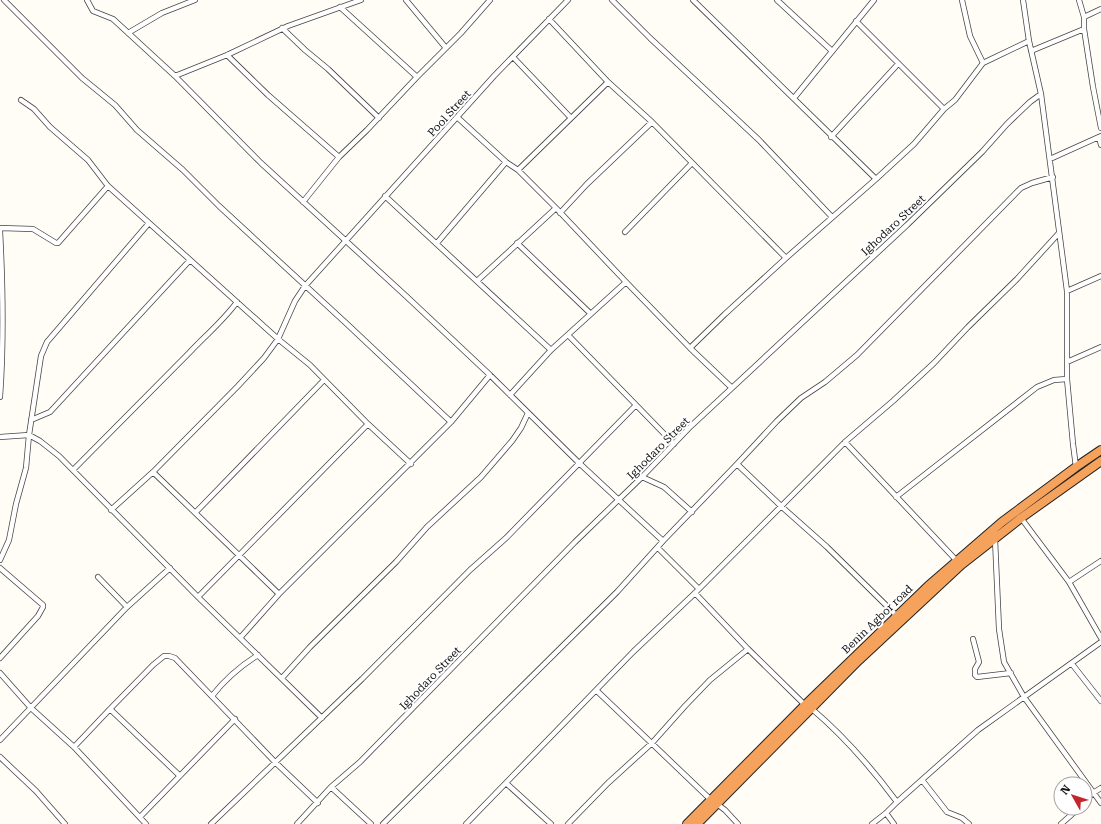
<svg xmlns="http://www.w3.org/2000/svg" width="1101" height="824" viewBox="0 0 1101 824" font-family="'Roboto Serif',serif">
	<rect width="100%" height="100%" fill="#fffdf5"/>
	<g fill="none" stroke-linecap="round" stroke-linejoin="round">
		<g stroke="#444" stroke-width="6">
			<path id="street" d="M4,0L82,78L115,105L137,130L183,170L219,206L347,324L451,422
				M87,0L93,11L113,19L175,76L261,163L406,296L490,375L578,462L663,541
				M406,0L446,48
				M612,0L650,38L759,140L832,217
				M693,0L876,179
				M777,0L832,51
				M962,0L970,36L983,63
				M1023,0L1029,41L1041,94L1067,291V379L1073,444L1076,467
				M1079,0L1084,17
				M340,7L417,77
				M1101,9L1084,17V29L1093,87L1101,128
				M549,19L608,82L652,122L786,258
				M856,21L944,109
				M282,28L305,50L328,69L379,118
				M128,33L162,13L195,0
				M1031,51L1084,29
				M227,55L268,95L339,157
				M513,57L571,118
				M175,76L227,55L288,26L361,0
				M794,98L874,0
				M21,100L34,109L50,127L88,160L108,186L278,339L310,365L368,424L411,464
				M457,117L506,162L518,170L556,208L626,282L690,348L732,388
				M831,137L898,64
				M1099,137L1101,145
				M1050,159L1101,136
				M518,170L608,82
				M385,196L551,350
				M303,202L339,157L367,130L417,77L461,33L490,0
				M560,213L587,184L652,122
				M0,228L33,229L56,243H58L108,186
				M0,231C3,287 4,342 0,397
				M625,232L692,163
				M437,243L506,162
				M517,243L591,314
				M477,281L556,208
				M1067,291L1101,276
				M568,335L674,444
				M690,348L725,314L786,258L876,179L914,144L944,109L955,100L983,63L1029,41
				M1067,362L1101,347
				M510,395L551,350L626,282
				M31,420L50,412L190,260
				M0,437L29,435L40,441L59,456L198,597L322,718
				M845,442L956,560
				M737,464L782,507L827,547L897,616
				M73,470C112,431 150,392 189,353C205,336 223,321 237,302
				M153,472L279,594
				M642,477L664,487L692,512
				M896,497L1037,387L1054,380L1067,379
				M111,510L153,472L238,386L264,358L278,339L295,301L305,286L494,76L568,0
				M196,512L324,380
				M1021,518L1069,582L1101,638
				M995,539L999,629L1004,662L1024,697L1101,803
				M658,548L699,589
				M0,560L9,540L16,504L26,468L29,435L41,356L47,342L149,223
				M0,568L43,605V607L38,616L0,658
				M98,577L127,607
				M1069,582L1101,561
				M695,593L748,649L805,705
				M198,597L368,424
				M240,638L279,594L451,422L490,375
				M973,639L979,662L975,669V675L977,677L1011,673
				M1072,664L1101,701
				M0,673L31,708L74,747L146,824
				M282,678L310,647L396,562L427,527L481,477L512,441L521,428L528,413
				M596,690L711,800
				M212,696C226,678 239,667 258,655
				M812,709C845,737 871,767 897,802
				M0,740L127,607L170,568
				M74,747L110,709
				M0,757L36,791L65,824
				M180,776L110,709L153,665L164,656H169L175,658L275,762L318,803
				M922,780L947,812L962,818L969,824
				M506,783L551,824
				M331,787L371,824
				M1085,801L1093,793L1101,788
				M717,804L725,810L738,824
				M886,813L894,824
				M140,817L235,719
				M211,824L362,679L470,570L506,538L636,405
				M297,824L331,787L360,762L575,542L642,477L691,426L907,225L982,152L1007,124L1030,102L1041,94
				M383,824L617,592L663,541L737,464L777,421L801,398L825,382L857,355L1021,188L1032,183L1053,177
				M466,824L633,652L695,593L845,442L893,401L934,363L968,327L1017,279L1059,233
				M568,824L608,783L652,743L685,706L710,680L748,649
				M872,824L886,813L897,802L978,730L1101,642
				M1061,824L1079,808"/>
		</g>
		<g stroke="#222" stroke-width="10">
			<path id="highway" d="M687,824L805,705L928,586L1002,522L1076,467L1101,450
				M697,824L858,661L961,565L1021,518L1101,461"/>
		</g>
		<use href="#street" stroke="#fff" stroke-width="4.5"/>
		<use href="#highway" stroke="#f5a25d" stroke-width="8"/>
	</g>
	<g text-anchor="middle" stroke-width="4" stroke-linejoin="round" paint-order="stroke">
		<g font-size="11" fill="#111" stroke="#fff">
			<text transform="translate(449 113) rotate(-48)" y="4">Pool Street</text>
			<text transform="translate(893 225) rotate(-43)" y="4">Ighodaro Street</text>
			<text transform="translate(658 448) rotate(-45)" y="4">Ighodaro Street</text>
			<text transform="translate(877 619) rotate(-44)" y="4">Benin Agbor road</text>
			<text transform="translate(430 678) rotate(-46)" y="4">Ighodaro Street</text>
		</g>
	</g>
	<g transform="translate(1073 796) rotate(309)"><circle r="19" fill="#ffffff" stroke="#a0a0a0"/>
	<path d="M0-3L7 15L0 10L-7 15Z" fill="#c4262e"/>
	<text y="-6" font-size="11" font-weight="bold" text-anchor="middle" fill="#111111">N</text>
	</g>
</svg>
